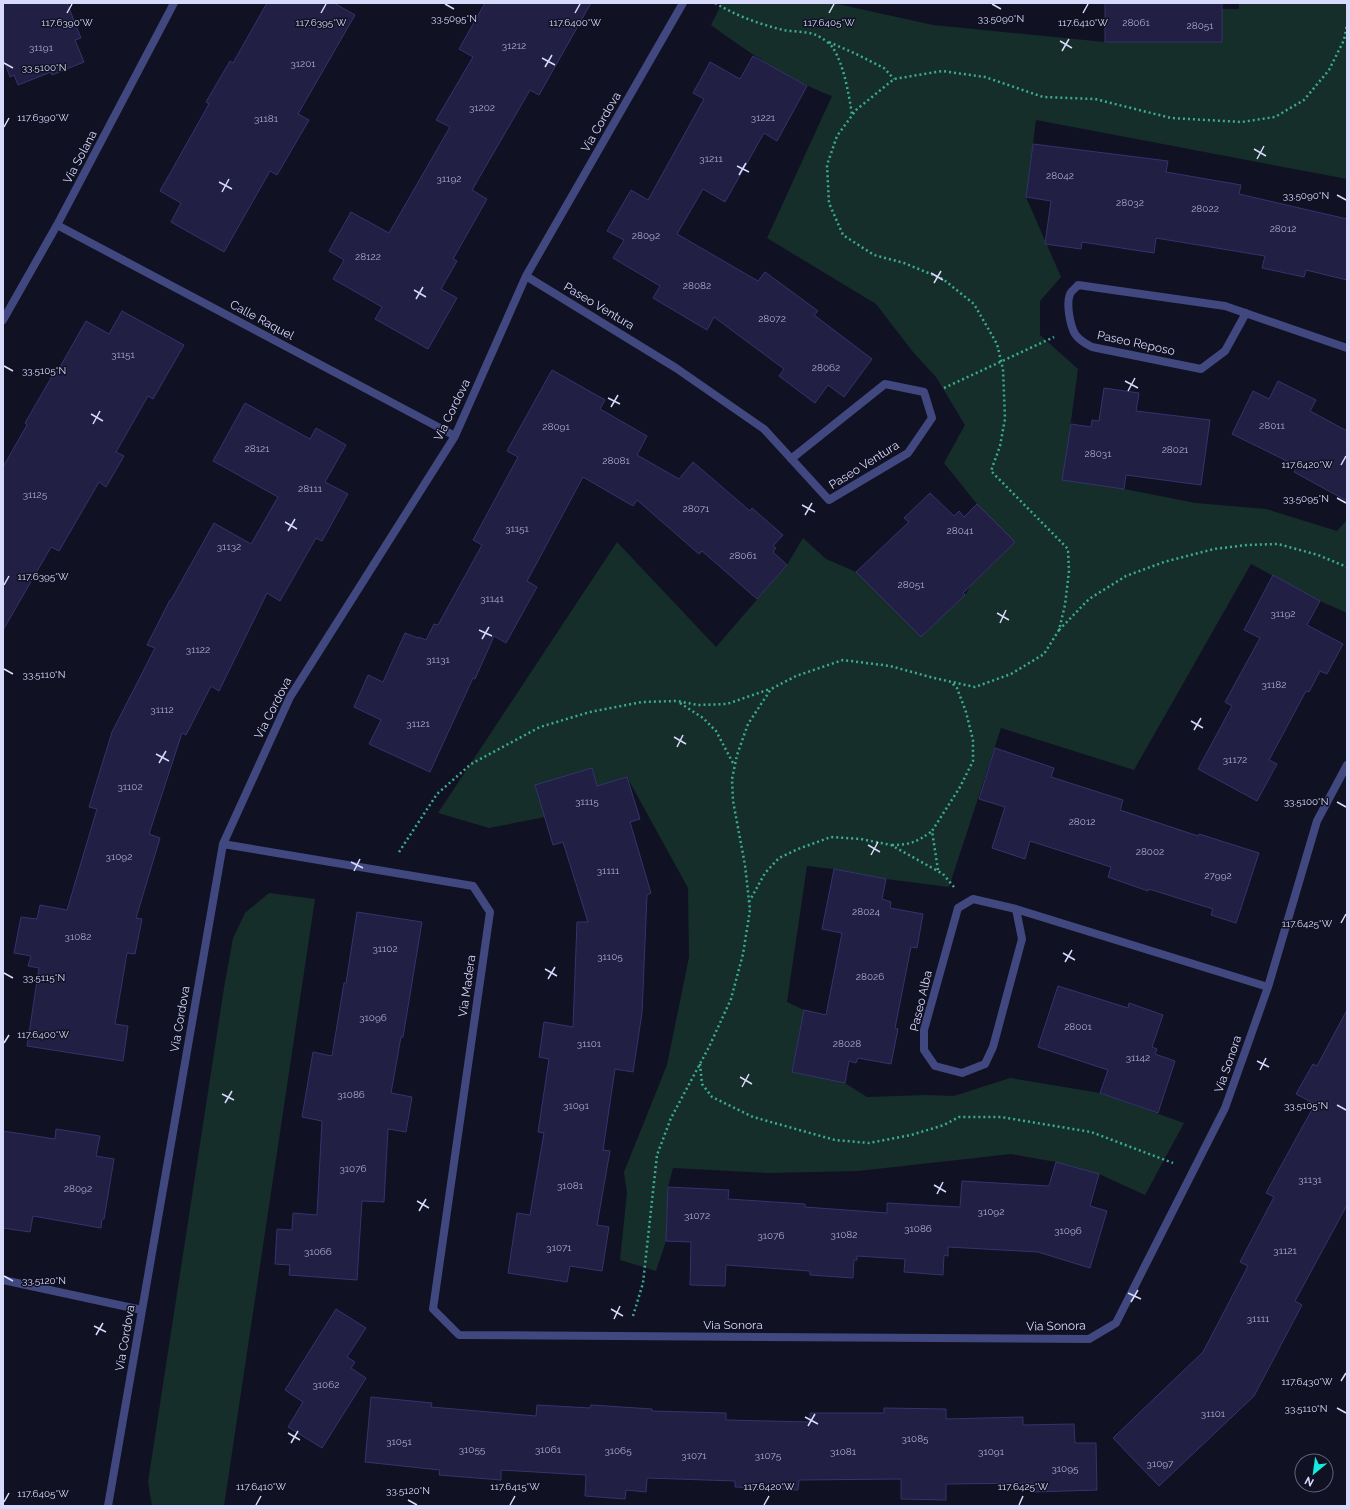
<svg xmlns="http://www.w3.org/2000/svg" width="1350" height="1509" viewBox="0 0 1350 1509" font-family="Raleway,sans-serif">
	<rect width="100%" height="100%" fill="#111124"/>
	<path fill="#152e29" d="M722,3H833L933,25L1105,42L1222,41V9H1239V3H1347V179L1036,120L1026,197L1061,277L1040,301V335L1078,369L1063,480L1124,489L1196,503L1266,509L1337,531L1347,520V613L1320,601L1251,564L1134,770L1001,728L949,887L886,879L833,869L807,866L787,1002L804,1010L792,1072L845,1083L867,1097L926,1095L954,1096L1010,1078L1100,1093L1184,1123L1145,1195L1099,1174L1056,1162L1011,1154L858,1171L767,1173L673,1168L668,1187L666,1241L656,1271L620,1260L627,1193L624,1172L667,1065L689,957L688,888L627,777L597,786L592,769L545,817L489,828L438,813L617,542L716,647L787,565L803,538L826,559L856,572L921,637L965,595L971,585L1015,542L977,504L944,463L965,425L936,377L913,352L876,304L767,238L832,96C788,79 749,53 711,25Z
		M269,893L315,899L224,1506H152L148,1482L224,988L233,938L245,913Z"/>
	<path fill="#211f43" stroke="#35336d" d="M3,3H67L81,38L75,40L84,62L52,75L51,72L18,85L14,75L10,77L3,58Z
		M267,3H334L355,15L298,114L309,120L277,175L270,171L224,252L171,222L181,203L160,191L209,104L206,102L230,61L233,63Z
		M485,3H591L539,95L530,90L472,190L487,199L453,259L457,261L441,289L457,298L428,349L375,319L382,307L333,279L344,260L329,251L351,212L389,233L450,127L436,120L473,57L459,49Z
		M1105,3H1222V42H1105Z
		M753,56L807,86L777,141L764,133L725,202L703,189L677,234L758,281L765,272L818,311L814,315L872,359L844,397L828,385L815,403L779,376L784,369L714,317L707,330L653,298L660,286L613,258L624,240L607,231L631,190L648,200L704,99L693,93L710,62L740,79Z
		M1033,144L1168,161L1166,172L1241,185L1239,194L1347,219V280L1306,270L1304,277L1262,268L1265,256L1156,238L1154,253L1082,242L1081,249L1045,244L1051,201L1026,197Z
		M122,311L184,345L153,399L148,396L116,452L124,456L106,487L99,482L59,551L51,547L3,630V467L27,425L25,423L54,373L56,374L86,321L109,334Z
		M552,370L605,400L600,409L647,436L637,455L679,479L693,462L750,511L752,508L783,535L773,546L776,548L773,552L787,565L757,599L702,551L699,554L637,500L633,506L583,477L527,581L537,587L506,643L494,636L475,679L473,678L430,772L369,744L381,720L354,707L368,675L383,682L405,633L418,638L419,637L426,640L434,624L438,625L482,545L473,540L518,457L507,451Z
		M1278,381L1316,400L1310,411L1347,431V501L1294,472L1297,466L1232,434L1253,391L1269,399Z
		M1104,388L1139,393L1136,411L1210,420L1201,485L1126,475L1124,489L1062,480L1071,424L1091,427L1092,420L1099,421Z
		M245,403L310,439L316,428L346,445L325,482L348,494L322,541L316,538L280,601L267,593L219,691L211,686L186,735L182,733L149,834L160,838L136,918L142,919L135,954L127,953L115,1024L128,1026L123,1061L27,1046L39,968L28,966L31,956L14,953L21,917L37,919L40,905L67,910L97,809L89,807L112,732L155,648L147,645L170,600H171L214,523L251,544L278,497L213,461Z
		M930,493L954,516L959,511L964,517L977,504L1015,542L963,593L965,595L921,637L856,572L909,522L904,518Z
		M1273,575L1320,601L1307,625L1343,644L1327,674L1320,671L1309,692L1306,691L1269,760L1277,764L1257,801L1198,769L1232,706L1225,702L1260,638L1244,630Z
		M995,748L1054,768L1051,777L1123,800L1120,810L1198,836L1199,834L1259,853L1236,923L1211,915L1213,909L1149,889L1148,891L1108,877L1111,867L1030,841L1025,859L992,848L1005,807L979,799Z
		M592,768L597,786L627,777L640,819L630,822L651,893L647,895L642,1013L633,1072L615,1069L603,1150L610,1151L597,1225L609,1227L602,1271L570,1266L567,1282L508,1273L517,1213L530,1215L544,1133L538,1132L549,1059L539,1057L544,1022L573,1027L577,922H588L563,842L553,845L535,785Z
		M834,869L886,879L882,899L891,902L890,908L923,914L917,948L911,947L895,1028L898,1029L891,1064L858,1058L856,1063L849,1061L845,1083L792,1072L804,1010L826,1015L842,933L822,929Z
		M357,912L422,922L403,1037H401L391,1093L412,1097L406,1132L388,1129L384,1202L362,1201L357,1280L289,1275L290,1265L275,1264L277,1229L292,1230L293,1213L317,1215L322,1121L302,1117L313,1052L332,1056L344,983H346Z
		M1058,986L1128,1008L1129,1003L1163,1015L1152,1047L1157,1049L1155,1054L1175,1061L1158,1113L1100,1093L1108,1070L1038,1047Z
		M1347,1010V1205L1295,1301L1302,1305L1254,1396L1159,1486L1113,1438L1203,1352L1248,1266L1240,1262L1274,1197L1266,1193L1315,1104L1296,1094L1313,1064L1317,1066Z
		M56,1129L100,1136L96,1156L114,1159L104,1219H102L101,1228L33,1216L30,1232L3,1228V1131L55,1139Z
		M1056,1162L1099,1174L1090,1206L1107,1211L1090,1268L1038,1252L948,1247V1256L944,1255L943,1275L904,1272L905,1259L857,1256V1260H854L853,1278L810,1275V1271L726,1265L725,1286L690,1285L691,1242L666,1241L668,1187L729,1190L728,1199L805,1204V1207L887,1213V1203L960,1207L962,1181L1049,1186Z
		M336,1309L366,1328L347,1357L355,1362L351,1368L366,1378L322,1448L288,1427L303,1402L285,1390Z
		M371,1397L432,1403L431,1407L536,1416L537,1405L590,1408L591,1405L652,1409V1411L726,1413V1420L810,1422V1413H884V1408L946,1409V1419L1023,1417V1425L1074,1424L1075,1443H1096L1097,1490L1034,1492L1033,1483L946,1484V1500L901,1499V1479L799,1480L798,1490L735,1487V1481L647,1478L646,1492L626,1490L625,1499L585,1496L586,1475L501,1470V1480L439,1475L440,1470L365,1462Z"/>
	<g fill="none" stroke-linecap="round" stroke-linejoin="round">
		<path stroke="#3bac94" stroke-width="2.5" stroke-dasharray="2 3" stroke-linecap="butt" d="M715,3C737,16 759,24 783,30C794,32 806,31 816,35C821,37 831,44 833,48C844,65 849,95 852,115
			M829,42L854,53L884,68L894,79
			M944,388L1054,337
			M1059,630L1089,599L1126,576L1164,562L1214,549L1247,545L1278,544L1318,555L1347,567
			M680,703L703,718L716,731L734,765
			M892,845C910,845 917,842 932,831
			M399,852L437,794L471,764L540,727L590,712L642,702L677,701L698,705L727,704L770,689
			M938,870L932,831L960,787L973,761V740L966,712L957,688L951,682
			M749,902L765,873L779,858L798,849L831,837L861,839L891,845L943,874L954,887
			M700,1064L702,1084L712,1097L753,1117L835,1140L869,1143L911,1135L944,1125L959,1117H1001L1091,1132L1173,1163
			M633,1316L643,1283L657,1155L671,1118L709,1047L731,999L743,954L750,910L745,865L733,801L732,779L737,755L748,724L771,689L796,676L843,660L890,666L934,678L975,687L1011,674L1044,654L1059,630L1065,605L1069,571L1068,549L991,471L1000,446L1005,419L1003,369L997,344L974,304L943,279L904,263L874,255L843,235L829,203L827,165L837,136L856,110L894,79L942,71L985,77L1043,97L1095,99L1171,118L1242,122L1275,117L1304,100L1329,70L1344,40L1347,25"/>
		<path stroke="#41487f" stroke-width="8" d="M57,225L455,436
			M526,276L676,368L764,429L829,500L908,453L932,418L924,392L885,384L791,459
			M1246,313L1225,351L1201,369L1092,347C1086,344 1079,340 1075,334C1070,325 1066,304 1070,294C1071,291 1076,288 1078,285L1225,306L1347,348
			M3,320L57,225L174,3
			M223,844L473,886L490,912L433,1309L459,1335L1089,1339L1116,1323L1225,1108L1268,987L1317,821L1347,765
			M1016,909L1022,939L993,1047L985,1064L962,1073L935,1066L924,1050V1030L958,908L973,899L1016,909L1268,987
			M3,1280L142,1310
			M108,1506L223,844L290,697L455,436L526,276L683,3"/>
	</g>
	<path fill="none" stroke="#d8dafb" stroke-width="1.5" d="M445,4L454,9M992,4L1001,9M67,13L72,4M321,13L326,4M575,13L580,4M829,13L834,4M1083,13L1088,4M1060,41L1072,48M1062,51L1069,39M542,58L555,65M4,63L13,68M545,67L552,55M4,127L9,118M1254,149L1266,156M1257,159L1264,146M737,166L749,172M739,175L746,163M219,182L232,189M222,192L229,179M1337,195L1346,200M931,273L943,280M934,283L941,271M414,290L426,297M416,299L423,287M4,366L13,371M1125,381L1138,388M1128,391L1135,378M608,398L620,404M611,407L618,395M91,414L103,421M93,424L100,411M1341,465L1346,456M1337,498L1346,503M802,505L815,512M805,515L812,503M285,522L297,529M288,531L295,519M4,585L9,576M997,613L1009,620M1000,623L1006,610M479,630L492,636M482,639L489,627M4,669L13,674M1191,721L1203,728M1194,730L1201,718M674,737L686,744M677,747L683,735M156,754L169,761M159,763L166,751M1337,802L1346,807M868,845L880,852M871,855L878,842M351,862L363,868M354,871L360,859M1341,923L1346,914M1063,953L1075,960M1065,962L1072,950M545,969L557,976M4,973L13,978M548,979L555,967M4,1043L9,1035M1257,1061L1269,1067M1260,1070L1266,1058M740,1077L752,1084M742,1087L749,1074M222,1094L234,1100M225,1103L232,1091M1337,1105L1346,1110M934,1185L946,1192M937,1194L943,1182M417,1201L429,1208M419,1211L426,1199M4,1276L13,1281M1128,1293L1141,1299M1131,1302L1138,1290M611,1309L623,1316M614,1319L620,1306M94,1326L106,1332M96,1335L103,1323M1341,1381L1346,1373M1337,1408L1346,1413M805,1417L818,1424M808,1426L815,1414M288,1433L300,1440M291,1443L298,1431M408,1500L417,1505M4,1502L9,1493M256,1505L261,1496M510,1505L515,1496M764,1505L769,1496M1019,1505L1023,1496"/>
	<g text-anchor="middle" stroke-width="3" stroke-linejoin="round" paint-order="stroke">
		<g font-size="10" fill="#aaabcd">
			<text x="1136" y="26">28061</text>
			<text x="1200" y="29">28051</text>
			<text x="514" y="49">31212</text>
			<text x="41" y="51">31191</text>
			<text x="303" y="67">31201</text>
			<text x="482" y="111">31202</text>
			<text x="763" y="121">31221</text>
			<text x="266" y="122">31181</text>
			<text x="711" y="162">31211</text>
			<text x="1060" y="179">28042</text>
			<text x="449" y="182">31192</text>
			<text x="1130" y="206">28032</text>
			<text x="1205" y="212">28022</text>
			<text x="1283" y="232">28012</text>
			<text x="646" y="239">28092</text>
			<text x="368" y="260">28122</text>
			<text x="697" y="289">28082</text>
			<text x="772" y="322">28072</text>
			<text x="123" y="358">31151</text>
			<text x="826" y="371">28062</text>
			<text x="1272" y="429">28011</text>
			<text x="556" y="430">28091</text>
			<text x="257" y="452">28121</text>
			<text x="1175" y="453">28021</text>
			<text x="1098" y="457">28031</text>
			<text x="616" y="464">28081</text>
			<text x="310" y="492">28111</text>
			<text x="35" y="498">31125</text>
			<text x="696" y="512">28071</text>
			<text x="517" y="532">31151</text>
			<text x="960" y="534">28041</text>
			<text x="229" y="550">31132</text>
			<text x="743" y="559">28061</text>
			<text x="911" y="588">28051</text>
			<text x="492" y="602">31141</text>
			<text x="1283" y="617">31192</text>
			<text x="198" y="653">31122</text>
			<text x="438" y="663">31131</text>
			<text x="1274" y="688">31182</text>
			<text x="162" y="713">31112</text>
			<text x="418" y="727">31121</text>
			<text x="1235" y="763">31172</text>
			<text x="130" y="790">31102</text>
			<text x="587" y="805">31115</text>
			<text x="1082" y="825">28012</text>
			<text x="1150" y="855">28002</text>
			<text x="119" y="860">31092</text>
			<text x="608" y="874">31111</text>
			<text x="1218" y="879">27992</text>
			<text x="866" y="915">28024</text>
			<text x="78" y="940">31082</text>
			<text x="385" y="952">31102</text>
			<text x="610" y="960">31105</text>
			<text x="870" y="980">28026</text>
			<text x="373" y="1021">31096</text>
			<text x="1078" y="1030">28001</text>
			<text x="589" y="1047">31101</text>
			<text x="847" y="1047">28028</text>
			<text x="1138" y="1061">31142</text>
			<text x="351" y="1098">31086</text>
			<text x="576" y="1109">31091</text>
			<text x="353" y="1172">31076</text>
			<text x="1310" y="1183">31131</text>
			<text x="570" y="1189">31081</text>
			<text x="78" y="1192">28092</text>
			<text x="991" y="1215">31092</text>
			<text x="697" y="1219">31072</text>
			<text x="918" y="1232">31086</text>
			<text x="1068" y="1234">31096</text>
			<text x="844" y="1238">31082</text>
			<text x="771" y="1239">31076</text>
			<text x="559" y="1251">31071</text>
			<text x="1285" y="1254">31121</text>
			<text x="318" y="1255">31066</text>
			<text x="1258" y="1322">31111</text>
			<text x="326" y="1388">31062</text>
			<text x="1213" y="1417">31101</text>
			<text x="915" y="1442">31085</text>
			<text x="399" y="1445">31051</text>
			<text x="472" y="1453">31055</text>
			<text x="548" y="1453">31061</text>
			<text x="618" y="1454">31065</text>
			<text x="843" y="1455">31081</text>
			<text x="991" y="1455">31091</text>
			<text x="694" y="1459">31071</text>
			<text x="768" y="1459">31075</text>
			<text x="1160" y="1467">31097</text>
			<text x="1065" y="1472">31095</text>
		</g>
		<g font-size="12" fill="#d8dafb" stroke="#111124">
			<text transform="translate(601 122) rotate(-60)" y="4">Via Cordova</text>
			<text transform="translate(80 157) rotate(-62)" y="4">Via Solana</text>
			<text transform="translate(599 306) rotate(31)" y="4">Paseo Ventura</text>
			<text transform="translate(262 320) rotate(28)" y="4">Calle Raquel</text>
			<text transform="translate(1136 343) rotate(12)" y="4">Paseo Reposo</text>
			<text transform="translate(452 410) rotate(-64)" y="4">Via Cordova</text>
			<text transform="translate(864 465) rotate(-32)" y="4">Paseo Ventura</text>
			<text transform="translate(273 708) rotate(-63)" y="4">Via Cordova</text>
			<text transform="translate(467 986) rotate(-82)" y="4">Via Madera</text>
			<text transform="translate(921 1001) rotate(-77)" y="4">Paseo Alba</text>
			<text transform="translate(180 1019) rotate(-80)" y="4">Via Cordova</text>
			<text transform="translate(1228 1064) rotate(-71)" y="4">Via Sonora</text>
			<text x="733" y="1329">Via Sonora</text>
			<text transform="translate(1056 1326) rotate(-1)" y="4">Via Sonora</text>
			<text transform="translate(125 1338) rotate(-80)" y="4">Via Cordova</text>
		</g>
	</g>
	<g font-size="10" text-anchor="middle" fill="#d8dafb" stroke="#111124" stroke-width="3" stroke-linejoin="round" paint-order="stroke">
		<text x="1001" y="22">33.5090°N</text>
		<text x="454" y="22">33.5095°N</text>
		<text x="67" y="26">117.6390°W</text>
		<text x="321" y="26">117.6395°W</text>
		<text x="575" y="26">117.6400°W</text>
		<text x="829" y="26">117.6405°W</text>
		<text x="1083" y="26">117.6410°W</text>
		<text x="44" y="71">33.5100°N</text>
		<text x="43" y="121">117.6390°W</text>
		<text x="1306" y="199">33.5090°N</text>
		<text x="44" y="374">33.5105°N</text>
		<text x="1307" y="468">117.6420°W</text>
		<text x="1306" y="502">33.5095°N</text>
		<text x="43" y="580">117.6395°W</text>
		<text x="44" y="678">33.5110°N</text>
		<text x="1306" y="805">33.5100°N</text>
		<text x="1307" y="927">117.6425°W</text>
		<text x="44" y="981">33.5115°N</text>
		<text x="43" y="1038">117.6400°W</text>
		<text x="1306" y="1109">33.5105°N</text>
		<text x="44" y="1284">33.5120°N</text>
		<text x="1307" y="1385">117.6430°W</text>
		<text x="1306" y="1412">33.5110°N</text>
		<text x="261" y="1490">117.6410°W</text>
		<text x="515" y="1490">117.6415°W</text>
		<text x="769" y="1490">117.6420°W</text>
		<text x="1023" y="1490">117.6425°W</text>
		<text x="408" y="1494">33.5120°N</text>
		<text x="43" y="1497">117.6405°W</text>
	</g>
	<rect width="1350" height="1509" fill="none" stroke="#d8dafb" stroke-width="8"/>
	<g transform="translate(1314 1473) rotate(209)"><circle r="19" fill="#111124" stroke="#61617a"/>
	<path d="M0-3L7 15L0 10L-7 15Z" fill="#16e9dd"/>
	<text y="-6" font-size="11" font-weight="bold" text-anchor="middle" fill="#d8dafb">N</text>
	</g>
</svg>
